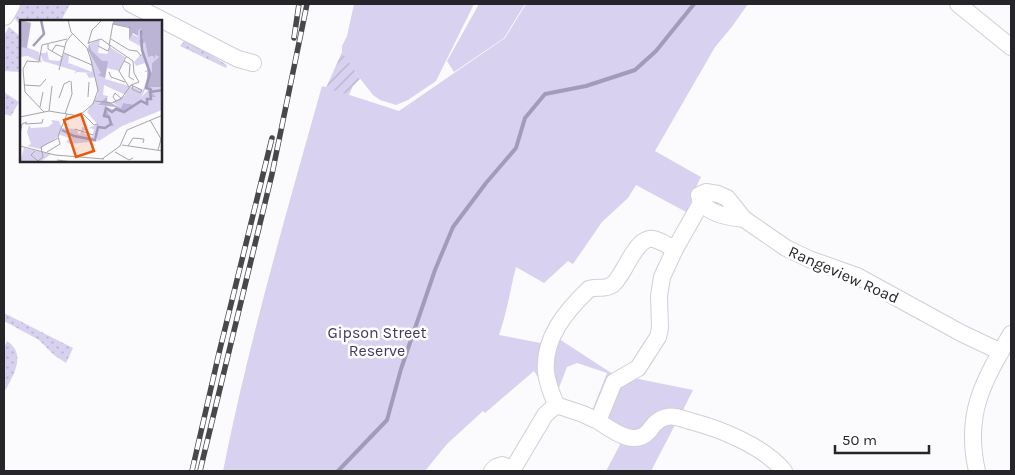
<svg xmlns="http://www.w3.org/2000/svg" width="1015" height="475" viewBox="0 0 1015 475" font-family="Karla,sans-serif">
	<defs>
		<pattern id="grass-dots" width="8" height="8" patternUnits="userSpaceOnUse" patternTransform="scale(1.25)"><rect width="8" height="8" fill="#d8d1ef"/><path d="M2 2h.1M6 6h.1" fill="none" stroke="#b9b3cd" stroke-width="1.8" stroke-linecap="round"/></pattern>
		<pattern id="garden-furrows" width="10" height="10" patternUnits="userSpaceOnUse" patternTransform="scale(1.25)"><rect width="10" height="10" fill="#d8d1ef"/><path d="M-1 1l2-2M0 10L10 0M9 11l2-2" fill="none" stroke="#b9b3cd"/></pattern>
	</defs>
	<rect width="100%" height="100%" fill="#fbfbfd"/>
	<path fill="url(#grass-dots)" d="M20,4H70L61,21H21V26L14,18Z
		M9,27L21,37V72L4,71V35Z
		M186,39L227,65L226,68L180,46Z
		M4,92L19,102L11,116L4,114Z
		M4,313L73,348L66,363L54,355L39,340L4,321Z
		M7,341C28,355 12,377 4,393V348Z"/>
	<path fill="#d8d1ef" d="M354,4H474L436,81L408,100L396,105L380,100L373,95L351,67L342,52V46L347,36Z
		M479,4H525L504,38L454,72L447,61Z
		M526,4H748L731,28L715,47L655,151L701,177L693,193L688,213L636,185L628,198L602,222L573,264L568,261L544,283L516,267C510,290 507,313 499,335L546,344L548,394L534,371L485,413L483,411L447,444L425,471H223C249,341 286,214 322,86L399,111L505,38Z
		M556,337L616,376L601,406L592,411L607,373L577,363L567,367L557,393L551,379Z
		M634,378L693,390L681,414L635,434L608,419L607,409L616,388Z
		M676,423L651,471H606L622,441L657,427Z"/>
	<path fill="url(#garden-furrows)" d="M342,52L360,79L353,86L349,95L326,88Z"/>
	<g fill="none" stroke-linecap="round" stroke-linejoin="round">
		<path stroke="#a29cbb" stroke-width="4" d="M338,471L387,420L401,369L435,270L453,227L486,183L516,148L525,118L545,94L586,86L635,70L656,51L694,4"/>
		<g stroke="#d0ceda" stroke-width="18">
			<path id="minor" d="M131,4L238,59L253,63
				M958,4L1011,47
				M744,219C728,217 713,215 701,203L699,195L706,192L718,194L727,198L744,219L786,248L809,259L857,276L961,333L1001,352
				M556,405C552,394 547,383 546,372C543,338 566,311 589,289C597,286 605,290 612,285C624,277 635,236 653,239C660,240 668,246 675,249
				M598,421C612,430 634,448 649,431C654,424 658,419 667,417C674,415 683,419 690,421C721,429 763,446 784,471
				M492,471L496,467L502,465L513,469L545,415L556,405L583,414L598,421L614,382L638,368L658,337L660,328L659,296L662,277L675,249L701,203
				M977,471C964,414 983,382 1011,334"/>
		</g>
		<g stroke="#d0ceda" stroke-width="22">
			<path id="major" d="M4,15L10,4"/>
		</g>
		<use href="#minor" stroke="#fff" stroke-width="16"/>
		<use href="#major" stroke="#fff" stroke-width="20"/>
		<g stroke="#48474b" stroke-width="5.5">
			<path id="rail" d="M294,38L299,4
				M192,471L219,353L272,138
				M200,471L272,174L307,4"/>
		</g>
		<use href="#rail" stroke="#fff" stroke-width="4" stroke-dasharray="11" stroke-linecap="butt"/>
	</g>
	<g text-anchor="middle" stroke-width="5" stroke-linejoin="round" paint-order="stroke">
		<g font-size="16" fill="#262529" stroke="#fff">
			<text transform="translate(844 274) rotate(24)" y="6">Rangeview Road</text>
		</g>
		<g font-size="16" fill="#443764" stroke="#fff">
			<text x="377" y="338">Gipson Street<tspan x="377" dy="18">Reserve</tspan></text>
		</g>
	</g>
	<g transform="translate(20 20)">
		<rect width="142" height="142" fill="#fbfbfd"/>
		<path d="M122,10L121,25L125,22L128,37L133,36L135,40V35L139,37L132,43V53L129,49L126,68L130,69L125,70L117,85L103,83L101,88L92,82L106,75L84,65L83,75L88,76L87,81L79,86L94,85L96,87L86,86L85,102L78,105L67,92L78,74L75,57L69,58L66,53H72L57,52V47L47,46L49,43L72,52L69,24L80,19L78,33L87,34L90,27L105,37L99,51L87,48L85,59L123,70L127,58V52H124L128,49L125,43L116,46L114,42L123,32L120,26L109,20L112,14L118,17V11ZM3,26L19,32L22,43L8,36L0,37V27ZM142,70V90L102,106L79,121L77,119V108L89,105L85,96L87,89L112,92L121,81L131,79L130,72Z" fill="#d8d1ef"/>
		<path d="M0,0L11,3L7,28L0,27ZM93,0H139L142,3V67L132,68H142V71L131,72L136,77H131L130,69L126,68L128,48L132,53V43L139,37L135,35V40L133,36L128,37L125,22L121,25L119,21L123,18L121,9L118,11V16L113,13L109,20V7L93,4ZM69,23L71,30L82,41H88L85,58L78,55L81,53L68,30ZM87,77V81L101,88L103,83L117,85L105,92L87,91L94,106H85L89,104L84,96L86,87L93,90L96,87L78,85Z" fill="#bbb4d4"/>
		<path d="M27,30L29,40L39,41L44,34L49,35L48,46L58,47L57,52L54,54L56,51L23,41L20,33H26ZM131,67H142V70L130,72L131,79H127V84L121,81L120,87L110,93H95L86,88L84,96L89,97L91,104L86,108L81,106L77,108L76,120L79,121L50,124L46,122L50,118L40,115L20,129L7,126L11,124L7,112L9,105L11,108L28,107L33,103L31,100L39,101L42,108L56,109L60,115L62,107L66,108L63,113L72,117L74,109L69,108L85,101L82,95L84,86L100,92L109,90ZM4,128L31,134L20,142H0Z" fill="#d8d1ef"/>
		<path fill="none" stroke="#a29cbb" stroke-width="2.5" d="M121,10L122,30L130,53L126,68L132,70M13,26L24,14L21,0M42,110L54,116L75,120L78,107L85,108L91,104L89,97L84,96L86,88L92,92L96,89L104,92L121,81L127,84V79H131L130,72L143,70"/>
		<path fill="none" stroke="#a6a5a8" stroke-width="1" d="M93,4L111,8M91,19L109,30L117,31L121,36M68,23L81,19L113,41L114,53L119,62L111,65M28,24V29L42,37M68,24L72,10L82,0M78,26L88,31L90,26M89,26L93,3M32,31L36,25L45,27M44,33L72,45M106,37L99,51L109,67M104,41L110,44L109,57L114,60M39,50L46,22L53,13M89,52L91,57L105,62M4,65L20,66L26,59M113,66L112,69L120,73L122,70M68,77L69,62M39,78L44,64L50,61M75,81L92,83L101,79L111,65L122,70M96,81L93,77L95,73L102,79M20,87L23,72M29,91L32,66M24,92L5,72L3,49L7,41L19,42L22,25L47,19M45,94L52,74L51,61M63,94L74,105L78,104M0,97L29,91L59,96L73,84L78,70L71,40L67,28L51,12L48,0M130,100L141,119L138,130M5,104L22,103L23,99M55,109L73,115M0,114L2,104L7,102M102,125L143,131M0,126L35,135L84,139M108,126L113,118L124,119L123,123M15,131L11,135L18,141L23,137L21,127L38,118M27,132L40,124L38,116L47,94M95,132L109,140L113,138M82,139L100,126L107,110L143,95M37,140L53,142"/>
		<path fill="#e8590c" fill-opacity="0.15" stroke="#e8590c" stroke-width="2.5" d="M61,94L74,131L56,137L44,100Z"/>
		<rect width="142" height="142" fill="none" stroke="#262529" stroke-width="2.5"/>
	</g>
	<rect width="1015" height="475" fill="none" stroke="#262529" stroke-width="10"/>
	<path d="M835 445v8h94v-8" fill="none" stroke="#262529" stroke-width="2.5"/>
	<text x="842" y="445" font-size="15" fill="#262529" stroke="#ffffff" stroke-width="4" paint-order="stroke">50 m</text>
</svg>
